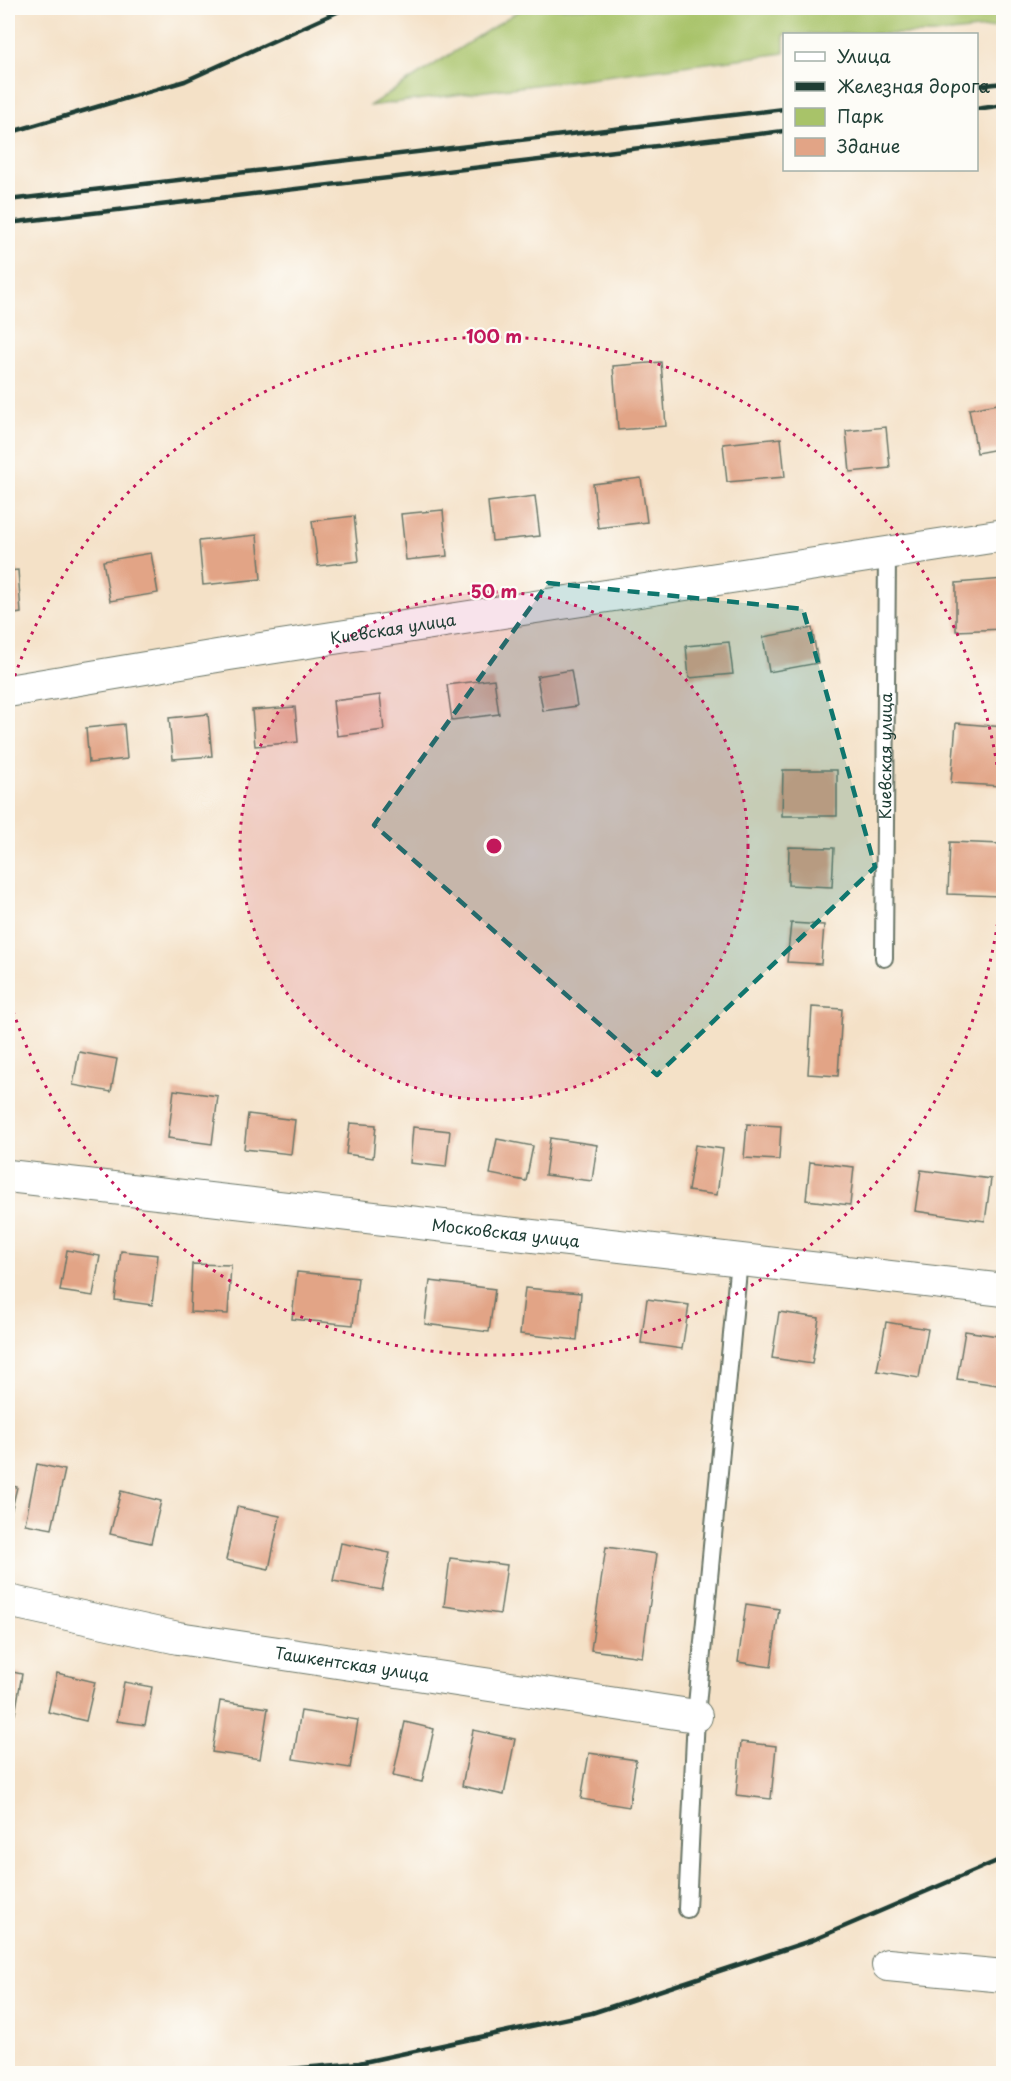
<svg xmlns="http://www.w3.org/2000/svg" width="1011" height="2081" viewBox="0 0 1011 2081" font-family="'Playpen Sans',sans-serif">
	<rect width="100%" height="100%" fill="#fdfcf7"/>
	<filter id="ink" filterUnits="userSpaceOnUse"><feTurbulence type="fractalNoise" baseFrequency=".0167" numOctaves="2"/><feDisplacementMap in="SourceGraphic" scale="12" xChannelSelector="R" yChannelSelector="G"/><feConvolveMatrix kernelMatrix="1 2 1 2 8 2 1 2 1" color-interpolation-filters="sRGB"/></filter>
	<filter id="wash" filterUnits="userSpaceOnUse"><feTurbulence type="fractalNoise" baseFrequency=".008" numOctaves="4" result="noise"/><feDisplacementMap in="SourceGraphic" scale="24" xChannelSelector="R" yChannelSelector="G"/><feGaussianBlur stdDeviation="1.35" result="paint"/><feColorMatrix in="noise" values="0 0 0 0 0 0 0 0 0 0 0 0 0 0 0 0 0 1.4 0 .05"/><feComposite in="paint" operator="in"/></filter>
	<g filter="url(#wash)">
		<rect width="100%" height="100%" fill="#f4e1c7"/>
		<path fill="#a8c369" stroke="#64804e" stroke-width="1.5" d="M523,8H1003L1004,26L933,34H784V53L369,106Z"/>
		<g id="blocks">
			<path fill="#e2a486" d="M661,362L666,426L618,430L613,366Z
				M1004,403V448L977,453L969,409Z
				M886,427L890,468L850,472L846,431Z
				M781,438L785,477L727,482L723,444Z
				M641,478L647,522L598,528L593,484Z
				M535,496L540,536L492,541L488,502Z
				M443,510L447,556L406,560L401,514Z
				M354,516L359,561L318,566L312,521Z
				M257,535L261,579L203,585L199,541Z
				M151,553L158,593L110,601L103,561Z
				M18,570L21,613L8,615V571Z
				M1004,579V629L956,631V583Z
				M812,628L818,663L769,672L763,637Z
				M729,642L733,674L689,678L686,646Z
				M571,670L577,706L543,711L537,676Z
				M494,679L499,714L452,720L447,685Z
				M380,695L384,730L337,736L333,701Z
				M295,707L298,742L255,746L252,710Z
				M208,714L212,756L173,759L169,718Z
				M956,723L1004,727L1001,786L951,783Z
				M124,724L127,759L89,763L86,728Z
				M8,732H12V772H8Z
				M783,770H837V816H782Z
				M950,842L1002,844L1000,896L948,894Z
				M789,847L834,848L832,887L788,885Z
				M791,923L824,925L821,964L787,962Z
				M812,1007L842,1009L838,1076L808,1074Z
				M79,1052L117,1059L111,1092L73,1085Z
				M174,1090L218,1096L212,1144L168,1138Z
				M248,1114L295,1120L291,1154L244,1149Z
				M350,1123L376,1125L373,1158L346,1154Z
				M747,1124L781,1126L779,1160L744,1158Z
				M413,1127L450,1131L446,1167L410,1163Z
				M550,1138L597,1145L592,1181L545,1175Z
				M497,1139L533,1146L526,1181L490,1174Z
				M695,1145L723,1149L717,1195L688,1191Z
				M810,1162L854,1167L850,1205L806,1200Z
				M921,1170L991,1179L985,1221L915,1211Z
				M67,1250L100,1256L93,1296L60,1291Z
				M121,1251L158,1255L152,1305L115,1300Z
				M192,1264L231,1265L228,1314L190,1312Z
				M297,1272L358,1278L353,1325L292,1319Z
				M430,1281L495,1289L489,1332L425,1324Z
				M525,1288L581,1293L577,1340L520,1334Z
				M647,1299L689,1305L682,1349L641,1343Z
				M779,1312L819,1318L812,1364L772,1358Z
				M886,1322L928,1329L919,1378L877,1371Z
				M965,1331L1004,1337V1386L957,1379Z
				M37,1464L65,1470L52,1529L25,1524Z
				M8,1485L17,1487L8,1525Z
				M121,1491L161,1501L151,1543L110,1534Z
				M237,1507L280,1516L269,1569L226,1560Z
				M341,1543L390,1553L382,1590L333,1581Z
				M606,1547L657,1554L642,1657L591,1650Z
				M450,1558L507,1565L500,1614L444,1606Z
				M746,1604L779,1609L771,1667L738,1662Z
				M8,1671L22,1674L15,1714L8,1712Z
				M57,1673L95,1682L86,1721L48,1712Z
				M124,1682L152,1687L145,1725L117,1721Z
				M220,1701L268,1708L260,1759L212,1752Z
				M301,1711L358,1720L350,1768L293,1759Z
				M405,1722L434,1729L422,1782L393,1776Z
				M473,1730L515,1739L504,1795L462,1786Z
				M741,1742L776,1746L771,1799L736,1795Z
				M589,1753L636,1760L629,1807L581,1799Z"/>
		</g>
	</g>
	<g filter="url(#ink)">
		<use href="#blocks" fill-opacity="0" stroke="#6a7667" stroke-width="1.5"/>
		<g fill="none" stroke-linecap="round" stroke-linejoin="round">
			<g stroke="#6a7667" stroke-width="20">
				<g id="lane">
					<path id="s1" d="M884,958L887,553"/>
					<path d="M687,1909L696,1716L739,1260"/>
				</g>
			</g>
			<g stroke="#6a7667" stroke-width="34">
				<g id="street">
					<path id="s2" d="M8,691L229,654L1004,535"/>
					<path id="s3" d="M8,1176L1004,1290"/>
					<path id="s4" d="M8,1601L178,1638L696,1716"/>
					<path d="M888,1965L1004,1976"/>
				</g>
			</g>
			<use href="#lane" stroke="#fff" stroke-width="16"/>
			<use href="#street" stroke="#fff" stroke-width="32"/>
			<path stroke="#1f3d34" stroke-width="4.5" d="M976,86L1004,83
				M976,109L1004,105
				M8,133L185,81L346,8
				M8,200L784,109
				M8,223L784,131
				M232,2074L359,2063L592,2013L813,1940L1004,1858"/>
		</g>
	</g>
	<path fill="#0f766e" fill-opacity="0.2" stroke="#0f766e" stroke-width="4.5" stroke-dasharray="12 8" stroke-linejoin="round" d="M548,583L803,609L875,867L657,1075L374,825Z"/>
	<circle cx="494" cy="846" r="254" fill="#c2185b" fill-opacity=".12"/>
	<g fill="none" stroke="#c2185b" stroke-width="3" stroke-dasharray="3 6">
		<circle cx="494" cy="846" r="254"/>
		<path d="M9 693A509 509 0 1 1 9 999"/>
	</g>
	<g text-anchor="middle" stroke-width="4.5" stroke-linejoin="round" paint-order="stroke">
		<g font-size="16" fill="#1f3d34" stroke="#fdfcf7">
			<text dy="6" stroke="none"><textPath href="#s2" startOffset="390">Киевская улица</textPath></text>
			<text dy="6" stroke="none"><textPath href="#s1" startOffset="202">Киевская улица</textPath></text>
			<text dy="6" stroke="none"><textPath href="#s3" startOffset="501">Московская улица</textPath></text>
			<text dy="6" stroke="none"><textPath href="#s4" startOffset="350">Ташкентская улица</textPath></text>
		</g>
	</g>
	<circle cx="494" cy="846" r="9" fill="#c2185b" stroke="#fdfcf7" stroke-width="3"/>
	<g font-size="18" text-anchor="middle" font-weight="bold" fill="#c2185b" stroke="#fdfcf7" stroke-width="4.5" stroke-linejoin="round" paint-order="stroke">
		<text x="494" y="343">100 m</text>
		<text x="494" y="598">50 m</text>
	</g>
	<rect width="1011" height="2081" fill="none" stroke="#fdfcf7" stroke-width="30"/>
	<rect x="783" y="33" width="195" height="138" fill="#fdfcf7" stroke="#a4b0a9" stroke-width="1.5"/>
	<rect x="795" y="52" width="30" height="9" fill="#ffffff" stroke="#a4b0a9" stroke-width="1.5"/>
	<text x="837" y="63" font-size="18" fill="#1f3d34">Улица</text>
	<rect x="795" y="82" width="30" height="9" fill="#1f3d34" stroke="#a4b0a9" stroke-width="1.5"/>
	<text x="837" y="93" font-size="18" fill="#1f3d34">Железная дорога</text>
	<rect x="795" y="108" width="30" height="18" fill="#a8c369" stroke="#a4b0a9" stroke-width="1.5"/>
	<text x="837" y="123" font-size="18" fill="#1f3d34">Парк</text>
	<rect x="795" y="138" width="30" height="18" fill="#e2a486" stroke="#a4b0a9" stroke-width="1.5"/>
	<text x="837" y="153" font-size="18" fill="#1f3d34">Здание</text>
</svg>
